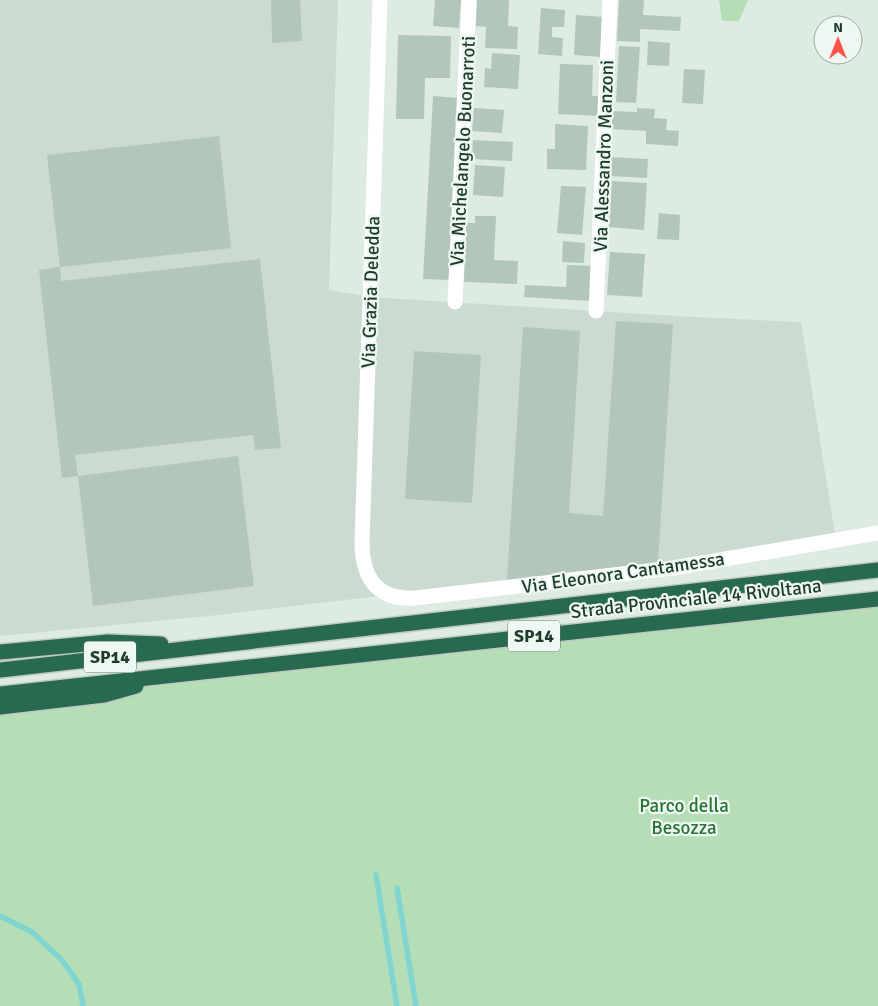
<svg xmlns="http://www.w3.org/2000/svg" width="878" height="1006" viewBox="0 0 878 1006" font-family="Signika,sans-serif">
	<rect width="100%" height="100%" fill="#deebe2"/>
	<path fill="#ccdbd1" d="M0,0H338L329,290L370,297L694,317L801,322L835,534L667,562L219,615L0,636Z"/>
	<path fill="#b5deb7" d="M719,0H748L739,21H722Z
		M878,602V1006H0V704Z"/>
	<g fill="none" stroke-linecap="round" stroke-linejoin="round">
		<path stroke="#81d5d1" stroke-width="5.5" d="M376,875L397,1006
			M397,888L416,1006
			M0,916L32,932L62,960L79,984L83,1006"/>
	</g>
	<path fill="#b3c6bb" d="M271,0H300L302,41L272,43Z
		M435,0H461L459,28L433,26Z
		M477,0H509L508,26L518,27L517,49L485,48L486,27L476,26Z
		M619,0H644L643,15L681,17L680,31L640,29V42L617,41Z
		M541,8L565,10L564,27H552V37L563,38L562,56L538,54Z
		M576,15L604,17L601,57L574,55Z
		M398,35L451,36L450,78H425L424,119H396Z
		M648,41L670,43L669,66L647,65Z
		M619,46L640,47L636,103L616,102Z
		M492,53L520,55L518,89L484,87L485,68L491,69Z
		M560,64L593,65L592,96H599L598,116L558,114Z
		M684,69L705,70L703,104L682,103Z
		M433,96L459,98L449,280L423,279Z
		M474,108L504,110L502,133L472,131Z
		M637,108L655,109L654,118L667,119L666,130L679,131L678,146L646,144V131L611,129L612,111L637,112Z
		M555,124L588,126L586,170L547,169V149H555Z
		M219,136L231,248L60,267L47,155Z
		M473,140L513,142L512,161L472,159Z
		M611,157L648,159L647,178L610,176Z
		M475,165L505,167L503,197L473,195Z
		M612,181L647,183L644,230L609,227Z
		M561,186L586,187L582,235L557,233Z
		M659,213L680,215L679,240L657,239Z
		M475,216H496L494,260L518,261L517,284L464,282L466,223H475Z
		M563,241L585,243L584,263L562,262Z
		M610,252L645,254L642,297L607,295Z
		M260,259L281,448L255,450L253,435L75,455L78,476L238,456L254,586L93,606L78,476L62,478L39,270L60,267L61,281Z
		M567,265L594,266L591,301L524,297L525,285L566,287Z
		M616,321L673,324L658,563L507,580L523,327L580,331L569,513L603,516Z
		M414,351L481,355L472,503L405,499Z"/>
	<g fill="none" stroke-linecap="round" stroke-linejoin="round">
		<g stroke="#c0c8c4" stroke-width="18">
			<path id="highway" d="M0,652L108,642L161,644
				M0,670L878,570
				M0,694L878,599
				M0,707L104,695L136,686"/>
		</g>
		<path stroke="#fff" stroke-width="15" d="M380,0L362,542C362,578 377,600 415,598L673,568L878,533
			M455,302L469,0
			M596,311L610,0"/>
		<use href="#highway" stroke="#286a4f" stroke-width="15"/>
	</g>
	<g text-anchor="middle" stroke-width="4.5" stroke-linejoin="round" paint-order="stroke">
		<g fill="#eef7f1" stroke="#5c7468" stroke-width="1">
			<rect x="508" y="620.5" width="52" height="31" rx="4"/>
			<rect x="84" y="641.5" width="52" height="31" rx="4"/>
		</g>
		<g font-size="18" font-weight="bold" fill="#1e3c2e">
			<text x="534" y="642">SP14</text>
			<text x="110" y="663">SP14</text>
		</g>
		<g font-size="19" fill="#1e3c2e" stroke="#eef7f1">
			<text transform="translate(462 151) rotate(-87)" y="7">Via Michelangelo Buonarroti</text>
			<text transform="translate(603 156) rotate(-88)" y="7">Via Alessandro Manzoni</text>
			<text transform="translate(370 292) rotate(-88)" y="7">Via Grazia Deledda</text>
			<text transform="translate(623 572) rotate(-8)" y="7">Via Eleonora Cantamessa</text>
			<text transform="translate(696 598) rotate(-6)" y="7">Strada Provinciale 14 Rivoltana</text>
		</g>
		<g font-size="19" fill="#267534" stroke="#eef7f1">
			<text x="684" y="812">Parco della<tspan x="684" dy="22">Besozza</tspan></text>
		</g>
	</g>
	<g transform="translate(838 40)"><circle r="24" fill="#eef7f1" stroke="#9baca3"/>
	<path d="M0-4L9 19L0 12L-9 19Z" fill="#fc534a"/>
	<text y="-8" font-size="14" font-weight="bold" text-anchor="middle" fill="#1e3c2e">N</text>
	</g>
</svg>
